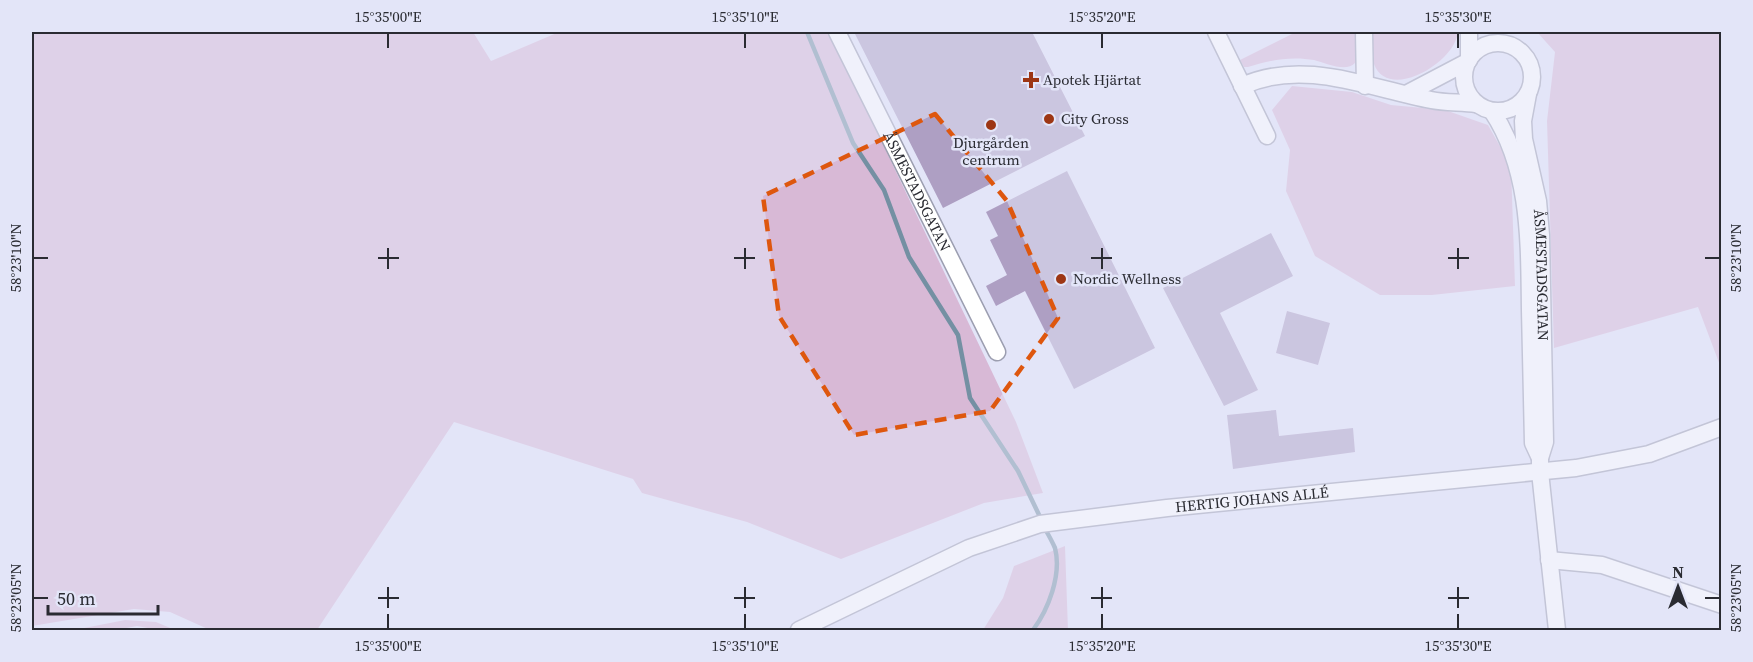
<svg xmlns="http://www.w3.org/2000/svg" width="1753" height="662" viewBox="0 0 1753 662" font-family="'Source Serif 4',serif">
	<rect width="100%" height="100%" fill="#e3e5f8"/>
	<path fill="#d8b9d6" d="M32,32H473L491,61L559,32H829L1016,422L1043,493L984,503L841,559L747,522L642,493L633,479L454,422L317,630H210L170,612L134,609L32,626Z
		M1296,32H1356L1355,63C1346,73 1326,63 1314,60C1291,56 1270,60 1248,67H1244L1240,60Z
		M1372,32H1458C1455,63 1388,102 1374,64C1371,55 1373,42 1372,32Z
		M1537,32H1721V368L1698,307L1554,348L1547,121L1555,52Z
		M1292,86L1352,92L1391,105L1445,110L1488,125L1511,166L1515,286L1432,295H1380L1315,256L1286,191L1290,150L1272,110Z
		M1065,546L1068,630H983L1003,598L1014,566Z
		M125,620L156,622L175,630H158L137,626L116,630H74Z"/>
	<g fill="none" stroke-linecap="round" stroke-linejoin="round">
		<path stroke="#7490a3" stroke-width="4.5" d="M807,32L853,143L884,190L909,257L958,335L970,398L1018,471L1041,519
			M1033,630C1048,610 1062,575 1055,548C1052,541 1048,534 1044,527"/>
	</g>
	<path fill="#ae9fc3" d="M854,32H1032L1085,136L943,208Z
		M1067,171L1155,348L1074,389L1025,291L996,306L986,286L1007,275L990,240L998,236L986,212Z
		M1271,233L1293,276L1220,313L1258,390L1224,406L1163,288Z
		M1287,311L1330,323L1318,365L1276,353Z
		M1276,410L1279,436L1353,428L1355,452L1233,469L1227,415Z"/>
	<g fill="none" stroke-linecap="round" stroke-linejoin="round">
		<g stroke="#9c9eb0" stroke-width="19">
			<g id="minor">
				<path id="s1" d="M837,32L997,352"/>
				<path d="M1216,32L1267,136"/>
				<path d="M1364,32L1365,86"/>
				<circle cx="1498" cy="77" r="34"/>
				<path d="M1469,60V32"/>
				<path d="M1242,86C1304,58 1368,88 1431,100C1445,103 1461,102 1476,104"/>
				<path d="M1406,94L1467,62"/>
				<path id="s2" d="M1528,94L1523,121L1524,139L1538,201L1541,235L1545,442L1540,458V472L1557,630"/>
				<path d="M1492,111C1531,170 1529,242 1530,310C1531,355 1532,399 1533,443L1540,458"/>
				<path d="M1549,560L1602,565L1722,605"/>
				<path id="s3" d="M799,630L969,548L1040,524L1167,508L1576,468L1649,454L1722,427"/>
			</g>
		</g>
		<use href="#minor" stroke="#fff" stroke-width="16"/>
	</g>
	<path d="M0 0H1753V662H0ZM935,114L1007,201L1058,318L990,411L854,435L779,316L763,196Z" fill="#e3e5f8" fill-opacity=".55" fill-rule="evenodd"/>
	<path fill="none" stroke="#de570e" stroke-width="4.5" stroke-dasharray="12 8" stroke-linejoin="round" d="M935,114L1007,201L1058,318L990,411L854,435L779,316L763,196Z"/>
	<path fill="none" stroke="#2a2b32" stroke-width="2" d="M388,33V48M745,33V48M1102,33V48M1458,33V48M388,248V269M745,248V269M1102,248V269M1458,248V269M33,258H48M378,258H399M734,258H755M1091,258H1112M1448,258H1469M1705,258H1720M388,587V608M745,587V608M1102,587V608M1458,587V608M33,598H48M378,598H399M734,598H755M1091,598H1112M1448,598H1469M1705,598H1720M388,614V629M745,614V629M1102,614V629M1458,614V629"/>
	<g fill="#9d3614" stroke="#e3e5f8" stroke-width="2">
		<path d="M1028 71h6v6h6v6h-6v6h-6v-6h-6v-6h6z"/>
		<circle cx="1049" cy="119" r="6"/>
		<circle cx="991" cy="125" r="6"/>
		<circle cx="1061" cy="279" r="6"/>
	</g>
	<g text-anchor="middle" stroke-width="5" stroke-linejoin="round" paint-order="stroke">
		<g font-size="15" fill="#2a2b32" stroke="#e3e5f8" text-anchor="start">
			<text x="1043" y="85">Apotek Hjärtat</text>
			<text x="1061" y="124">City Gross</text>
			<text x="991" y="148" text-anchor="middle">Djurgården<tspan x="991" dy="17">centrum</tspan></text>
			<text x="1073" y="284">Nordic Wellness</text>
		</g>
		<g font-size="15" fill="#2a2b32" stroke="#e3e5f8">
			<text dy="5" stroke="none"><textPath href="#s1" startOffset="178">ÅSMESTADSGATAN</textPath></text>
			<text dy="5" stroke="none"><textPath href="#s2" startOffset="183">ÅSMESTADSGATAN</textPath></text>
			<text dy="5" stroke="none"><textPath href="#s3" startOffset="477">HERTIG JOHANS ALLÉ</textPath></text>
		</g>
	</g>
	<rect width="1753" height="662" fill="none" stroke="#e3e5f8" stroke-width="66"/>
	<g transform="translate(1678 587)" stroke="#e3e5f8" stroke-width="4.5" paint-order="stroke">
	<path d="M0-4.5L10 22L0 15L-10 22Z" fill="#2a2b32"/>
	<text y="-9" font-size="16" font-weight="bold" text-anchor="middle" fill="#2a2b32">N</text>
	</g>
	<path d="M48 605v9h110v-9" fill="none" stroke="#2a2b32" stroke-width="3"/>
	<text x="57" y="605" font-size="18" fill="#2a2b32" stroke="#e3e5f8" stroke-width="4.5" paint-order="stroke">50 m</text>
	<rect x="33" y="33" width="1687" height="596" fill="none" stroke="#2a2b32" stroke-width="2"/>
	<g font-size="15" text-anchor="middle" fill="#2a2b32">
		<text x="388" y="22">15°35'00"E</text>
		<text x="745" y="22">15°35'10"E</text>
		<text x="1102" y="22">15°35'20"E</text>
		<text x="1458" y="22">15°35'30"E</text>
		<text transform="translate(16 258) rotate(-90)" y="5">58°23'10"N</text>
		<text transform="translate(1736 258) rotate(-90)" y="5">58°23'10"N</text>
		<text transform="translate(16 598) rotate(-90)" y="5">58°23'05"N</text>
		<text transform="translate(1736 598) rotate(-90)" y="5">58°23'05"N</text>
		<text x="388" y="651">15°35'00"E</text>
		<text x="745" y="651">15°35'10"E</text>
		<text x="1102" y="651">15°35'20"E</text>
		<text x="1458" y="651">15°35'30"E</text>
	</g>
</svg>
